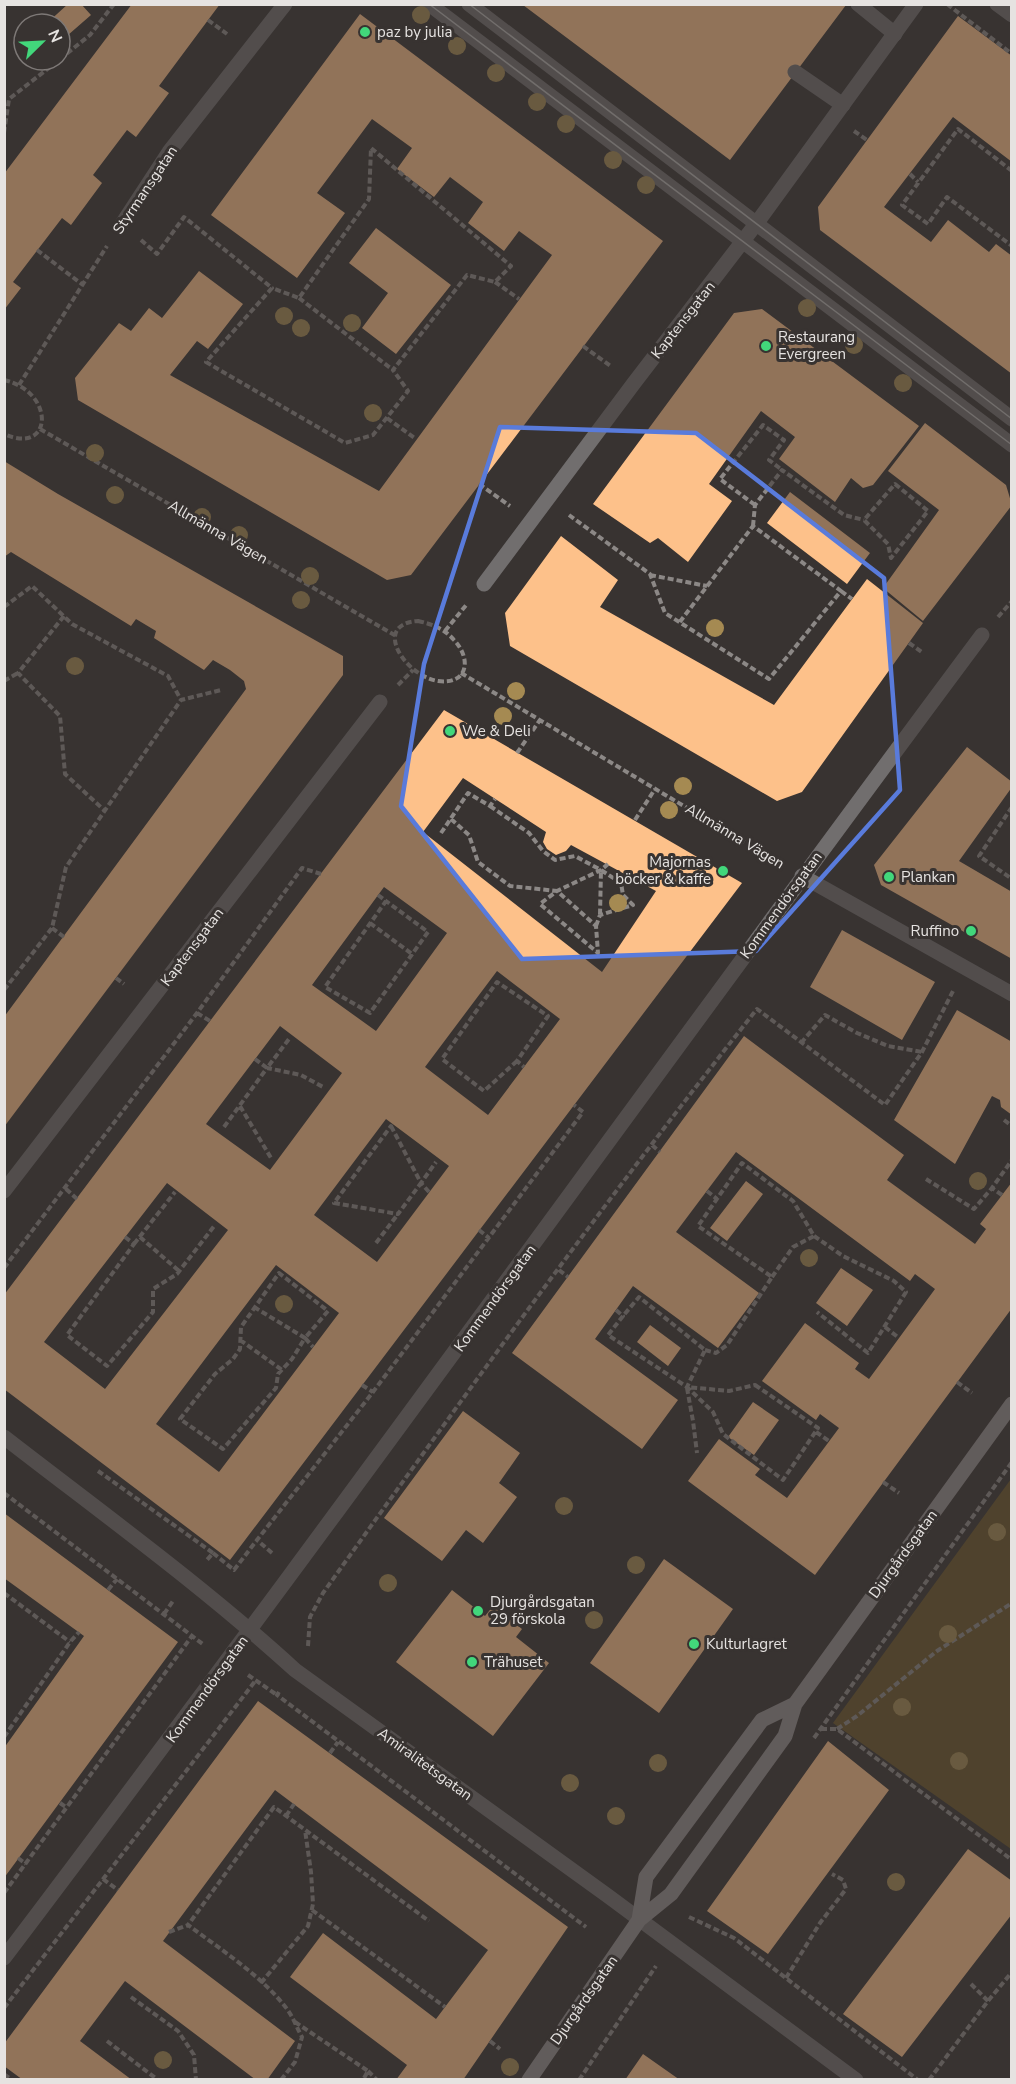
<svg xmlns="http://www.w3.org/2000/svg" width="1016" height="2084" viewBox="0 0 1016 2084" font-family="'Nunito Sans',sans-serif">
	<rect width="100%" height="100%" fill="#383331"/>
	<path fill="#6b5628" d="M1011,1479V1849L833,1723Z"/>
	<path fill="#fdc18a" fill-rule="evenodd" d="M68,4H81L91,15L60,42V24H46Z
		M132,4H220L159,86L169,93L136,137L127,130L93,175L102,183L71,225L62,218L13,282L21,288L4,310V174Z
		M523,5H846L730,160Z
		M360,14L663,241L411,575L387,580L78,400L75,378L119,323L131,331L149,308L162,318L199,271L243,304L208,349L197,341L170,375L379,491L552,255L519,231L504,251L468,223L483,202L450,177L434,197L397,169L412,148L372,119L317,193L345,213L297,278L211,215Z
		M958,16L1012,56V162L953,117L884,207L931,242L948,220L989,252L996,244L1012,256V374L820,230L818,207Z
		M376,228L451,285L396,354L362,328L388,293L349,263Z
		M762,309L919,426L873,485L863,488L851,478L835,502L779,459L795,437L761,411L709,484L732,501L688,562L658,538L650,543L593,504L734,313Z
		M925,423L1006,485L1012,505L923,621L883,588L939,510L888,471Z
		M4,461L58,494L343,656V675L4,1127V1017L246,689L244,681L230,670L213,660L204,670L154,638L156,631L136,619L131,626L11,552L4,557Z
		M790,492L870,553L847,584L767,523Z
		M561,536L618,580L600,607L774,705L867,579L923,623L802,792L777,801L510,646L505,613Z
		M444,710L742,883L230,1560L4,1389V1295ZM463,778L546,832L543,842L547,849L556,855L566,851L571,845L656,891L602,972L423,832ZM384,887L447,933L376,1031L312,985ZM497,971L560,1019L488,1115L425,1067ZM280,1026L342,1073L270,1170L206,1124ZM386,1119L449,1166L377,1262L314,1215ZM167,1183L228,1230L105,1389L44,1342ZM276,1265L339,1313L219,1472L156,1424Z
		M967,747L1012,782V787L959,861L1012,892V959L881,885L874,865Z
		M842,930L935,982L902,1040L810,987Z
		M957,1010L1012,1042V1115L1001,1107L1000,1100L992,1096L955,1164L894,1120Z
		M744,1036L904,1155L887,1180L975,1244L986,1229L980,1224L1012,1182V1308L815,1575L688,1481L719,1439L760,1469L755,1475L787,1498L839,1428L820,1414L816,1420L762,1381L805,1323L859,1363L855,1369L869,1379L935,1289L915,1274L910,1281L736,1152L676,1232L759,1293L718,1348L633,1286L595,1339L678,1400L642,1449L512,1353Z
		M746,1181L763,1194L727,1241L710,1228Z
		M841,1268L873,1290L847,1326L816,1303Z
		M650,1325L681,1348L668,1366L637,1342Z
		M753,1402L779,1420L754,1455L728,1437Z
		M463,1411L520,1453L499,1483L517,1497L483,1543L466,1530L442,1561L384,1518Z
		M4,1513L178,1642L4,1878V1748L84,1636L4,1578Z
		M664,1559L733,1609L659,1713L590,1663Z
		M452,1590L485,1616L493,1606L522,1629L516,1637L549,1663L493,1736L396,1662Z
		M258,1701L568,1927L463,2080H396L407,2065L290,1977L323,1933L436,2019L488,1950L275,1790L163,1941L295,2041L267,2080H256L125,1981L80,2041L132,2080H23L4,2066V2044Z
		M828,1741L889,1790L768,1954L707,1911Z
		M968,1849L1012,1881V1914L902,2057L843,2014Z
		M643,2054L680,2080H625Z"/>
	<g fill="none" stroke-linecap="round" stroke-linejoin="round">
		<path stroke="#8c8886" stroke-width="4" stroke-dasharray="6 3" stroke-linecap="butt" d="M947,4L1012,54
			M208,20L227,34
			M60,59L90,35L114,4
			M854,131L867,140
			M4,133L9,99L59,60
			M1012,171L958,129L902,205L928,224L947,197L1012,246
			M910,174L918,182
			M141,240L157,254L184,217L272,288L206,362L345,443L373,435L408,391L393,370L467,275L495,282L511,266L371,148L369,199L299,298L272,288
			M37,250L83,285
			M495,282L519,299
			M299,298L393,370
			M583,346L612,367
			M4,380C56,392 53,456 4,434
			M19,385L107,246
			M387,418L416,439
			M40,429L396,636
			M479,484L510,506
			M895,484L928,511L891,558L888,544L864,520Z
			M755,505L720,479L763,425L784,440L769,460L782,470
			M569,515L650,574L665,613L769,679L841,591L753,526L679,623
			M753,526L755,505L782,470L844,515L864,520
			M650,575L707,586
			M841,591L852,599
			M4,607L32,586L72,624L168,676L181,700
			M64,616L18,673L60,716L65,774L105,811
			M998,617L1012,601
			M418,621C432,624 445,629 454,640C472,659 468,685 438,681C405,676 371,624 418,621Z
			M445,631L467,604
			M909,643L923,653
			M461,673L781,864
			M4,681L18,673
			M398,685L413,670
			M517,753L540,720
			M490,806L529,833L543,851L555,860L575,856L601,870
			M1012,807L979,856L1012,879
			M451,819L469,835L478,862L510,886L557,891L596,926L598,953L540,904L557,891L601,870L608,864
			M635,820L655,789
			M441,833L468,793L490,806L495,799
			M378,895L386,901L325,987L370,1013L428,932L386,901
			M370,923L412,954
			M596,926L600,915L633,905L623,895L621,883L601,870L600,915
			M52,928L64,937
			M116,978L124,984
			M4,990L52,928L66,867L181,700L221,690
			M197,1013L210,1021
			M801,1043L825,1015L857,1033L888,1046L922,1052
			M255,1059L267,1068L289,1039
			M517,1061L484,1091L442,1059L497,982L548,1016L517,1061L524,1067
			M240,1106L271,1158
			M1004,1120L1012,1126
			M391,1126L421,1183L398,1214L334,1203Z
			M224,1127L267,1068L301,1075L323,1087
			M652,1145L660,1152
			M926,1179L974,1209L992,1188
			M66,1189L77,1199
			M707,1191L717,1199
			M429,1192L421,1183L436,1162
			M1002,1195L992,1188L1012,1160
			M479,1230L489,1238
			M814,1236L843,1256L894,1281L906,1292L868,1353L817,1312
			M125,1237L134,1244L67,1335L107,1366L153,1312V1289L177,1274L215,1225
			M140,1237L179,1271
			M376,1243L398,1214
			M134,1244L175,1192
			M4,1268L197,1013L302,868L321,874
			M559,1270L568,1277
			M254,1307L305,1338L292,1359L278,1374L276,1388L223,1449L180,1419L215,1374L233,1359L240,1349L241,1327L279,1273L328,1311L305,1338L313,1347
			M616,1310L623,1316L608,1335L687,1387L705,1350L639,1297L623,1316
			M885,1327L899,1338
			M240,1340L282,1370
			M705,1350L716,1353L727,1345L772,1277L698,1226L742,1163L793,1201L814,1236L793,1247L772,1277
			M957,1382L972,1393
			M362,1385L373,1392
			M755,1385L818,1428L783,1480L723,1434L713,1412L687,1387L729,1391Z
			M687,1388L693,1421L697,1453
			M816,1432L829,1441
			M98,1471L213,1553L206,1561
			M883,1482L899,1493
			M4,1493L204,1645
			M213,1553L234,1570L257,1540
			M272,1553L257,1540L373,1392L583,1112L574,1105
			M108,1590L117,1579
			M4,1593L70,1642
			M164,1614L173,1601
			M308,1646L310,1617L323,1593C464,1396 606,1199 757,1009L885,1105L922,1052L953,991
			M248,1675L277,1695
			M279,1692L277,1695L586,1927
			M821,1729H837L1012,1860
			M837,1729L857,1716L937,1651L1012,1603
			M4,1737L70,1642L79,1632
			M814,1738L1012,1462
			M330,1753L338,1742
			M60,1803L67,1808
			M286,1816L294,1804
			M18,1858L26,1864
			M103,1879L118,1890
			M4,1893L192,1636
			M312,1910L445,2007
			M689,1917L734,1938L918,2080
			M169,1932L188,1925
			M786,1978L820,1923L846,1889L843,1880L832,1874
			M261,1983L308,1926L313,1904L311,1872L305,1830
			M971,1984L988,2001
			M131,1997L178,2031L194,2055L196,2080
			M4,2008L256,1680
			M295,2022L368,2071L363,2080
			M107,2041L158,2080
			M490,2041L500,2049
			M368,2071L377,2080
			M4,2074L12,2080
			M281,2080L295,2062L302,2037C297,2028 293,2017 287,2009C262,1976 220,1949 188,1925L274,1807L429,1921
			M579,2080L656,1966
			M929,2080L988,2001L1012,1972"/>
		<path stroke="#716e6e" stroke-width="15" d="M429,4L1012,445
			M469,4L1012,419
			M858,4L895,34
			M795,72L843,105"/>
		<path stroke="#716e6e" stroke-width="15" d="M997,4L1012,15
			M122,224L169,152L285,4
			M484,584L634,383L756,224L916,4
			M802,876L1012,994
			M4,1191L380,702
			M4,1437C102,1513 203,1586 295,1670L608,1896L856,2080
			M4,1958C335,1521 654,1075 982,635"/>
		<path stroke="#938e8e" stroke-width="15" d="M639,1920L646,1877L762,1720L795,1704
			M529,2080L639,1920L671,1894L785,1736L795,1704L1012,1404"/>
		<path stroke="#b7b4b2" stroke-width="1.5" d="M429,4L1012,445
			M469,4L1012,419"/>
	</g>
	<g fill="#a58a52">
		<circle cx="421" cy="15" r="9"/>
		<circle cx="457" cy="46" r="9"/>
		<circle cx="496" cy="73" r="9"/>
		<circle cx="537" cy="102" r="9"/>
		<circle cx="566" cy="124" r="9"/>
		<circle cx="613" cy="160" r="9"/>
		<circle cx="646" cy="185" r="9"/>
		<circle cx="807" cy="308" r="9"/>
		<circle cx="284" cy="316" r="9"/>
		<circle cx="352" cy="323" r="9"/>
		<circle cx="301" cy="328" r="9"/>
		<circle cx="854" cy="345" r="9"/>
		<circle cx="903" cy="383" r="9"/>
		<circle cx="373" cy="413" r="9"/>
		<circle cx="95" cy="453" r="9"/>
		<circle cx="115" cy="495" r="9"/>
		<circle cx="202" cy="517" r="9"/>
		<circle cx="239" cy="535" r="9"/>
		<circle cx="310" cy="576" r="9"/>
		<circle cx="301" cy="600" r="9"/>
		<circle cx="715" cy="628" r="9"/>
		<circle cx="75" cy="666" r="9"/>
		<circle cx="516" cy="691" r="9"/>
		<circle cx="503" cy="716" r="9"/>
		<circle cx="683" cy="786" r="9"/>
		<circle cx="669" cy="810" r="9"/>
		<circle cx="618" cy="903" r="9"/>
		<circle cx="978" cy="1181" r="9"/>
		<circle cx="809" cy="1258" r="9"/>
		<circle cx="284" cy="1304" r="9"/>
		<circle cx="564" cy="1506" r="9"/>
		<circle cx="997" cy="1532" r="9"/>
		<circle cx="636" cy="1565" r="9"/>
		<circle cx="388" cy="1583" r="9"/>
		<circle cx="594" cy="1620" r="9"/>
		<circle cx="948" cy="1634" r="9"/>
		<circle cx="902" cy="1707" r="9"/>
		<circle cx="959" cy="1761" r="9"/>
		<circle cx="658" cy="1763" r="9"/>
		<circle cx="570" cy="1783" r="9"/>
		<circle cx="616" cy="1816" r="9"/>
		<circle cx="896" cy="1882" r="9"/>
		<circle cx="163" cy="2060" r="9"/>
		<circle cx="510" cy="2067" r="9"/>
	</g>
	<path d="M0 0H1016V2084H0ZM500,427L696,433L884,578L900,790L756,951L522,959L401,806L424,664Z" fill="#383331" fill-opacity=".55" fill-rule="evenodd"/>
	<path fill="none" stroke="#597bdb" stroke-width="4.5" stroke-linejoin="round" d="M500,427L696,433L884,578L900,790L756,951L522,959L401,806L424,664Z"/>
	<g fill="#42d77b" stroke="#383331" stroke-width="2">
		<circle cx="365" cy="32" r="6"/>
		<circle cx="766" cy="346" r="6"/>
		<circle cx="450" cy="731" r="6"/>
		<circle cx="723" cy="871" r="6"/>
		<circle cx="889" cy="877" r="6"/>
		<circle cx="971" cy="931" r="6"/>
		<circle cx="478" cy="1611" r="6"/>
		<circle cx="694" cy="1644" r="6"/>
		<circle cx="472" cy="1662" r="6"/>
	</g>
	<g text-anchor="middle" stroke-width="6" stroke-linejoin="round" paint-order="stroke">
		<g font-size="15" fill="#e6e3e1" stroke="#383331" text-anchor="start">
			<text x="377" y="37">paz by julia</text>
			<text x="778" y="342">Restaurang<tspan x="778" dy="17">Evergreen</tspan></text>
			<text x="462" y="736">We &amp; Deli</text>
			<text x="711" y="867" text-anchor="end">Majornas<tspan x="711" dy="17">böcker &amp; kaffe</tspan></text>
			<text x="901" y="882">Plankan</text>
			<text x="959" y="936" text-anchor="end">Ruffino</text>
			<text x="490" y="1607">Djurgårdsgatan<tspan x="490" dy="17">29 förskola</tspan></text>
			<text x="706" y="1649">Kulturlagret</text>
			<text x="484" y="1667">Trähuset</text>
		</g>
		<g font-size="15" fill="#e6e3e1" stroke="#383331">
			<text transform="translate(145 190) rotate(-56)" y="5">Styrmansgatan</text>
			<text transform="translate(683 320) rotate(-52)" y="5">Kaptensgatan</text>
			<text transform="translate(218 532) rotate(30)" y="5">Allmänna Vägen</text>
			<text transform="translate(735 836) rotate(31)" y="5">Allmänna Vägen</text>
			<text transform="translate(781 905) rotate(-54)" y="5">Kommendörsgatan</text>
			<text transform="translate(192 947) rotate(-53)" y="5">Kaptensgatan</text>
			<text transform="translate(495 1298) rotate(-54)" y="5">Kommendörsgatan</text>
			<text transform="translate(903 1554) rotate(-54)" y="5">Djurgårdsgatan</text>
			<text transform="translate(207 1689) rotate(-54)" y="5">Kommendörsgatan</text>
			<text transform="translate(425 1764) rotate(36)" y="5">Amiralitetsgatan</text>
			<text transform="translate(584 2000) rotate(-55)" y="5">Djurgårdsgatan</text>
		</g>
	</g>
	<rect width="1016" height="2084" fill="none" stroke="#e6e3e1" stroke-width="12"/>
	<g transform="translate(42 42) rotate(66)"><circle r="28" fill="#383331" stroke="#7e7977" stroke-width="1.5"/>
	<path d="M0-4.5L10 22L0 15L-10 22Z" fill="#42d77b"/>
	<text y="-9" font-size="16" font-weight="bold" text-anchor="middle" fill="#e6e3e1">N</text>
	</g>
</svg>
